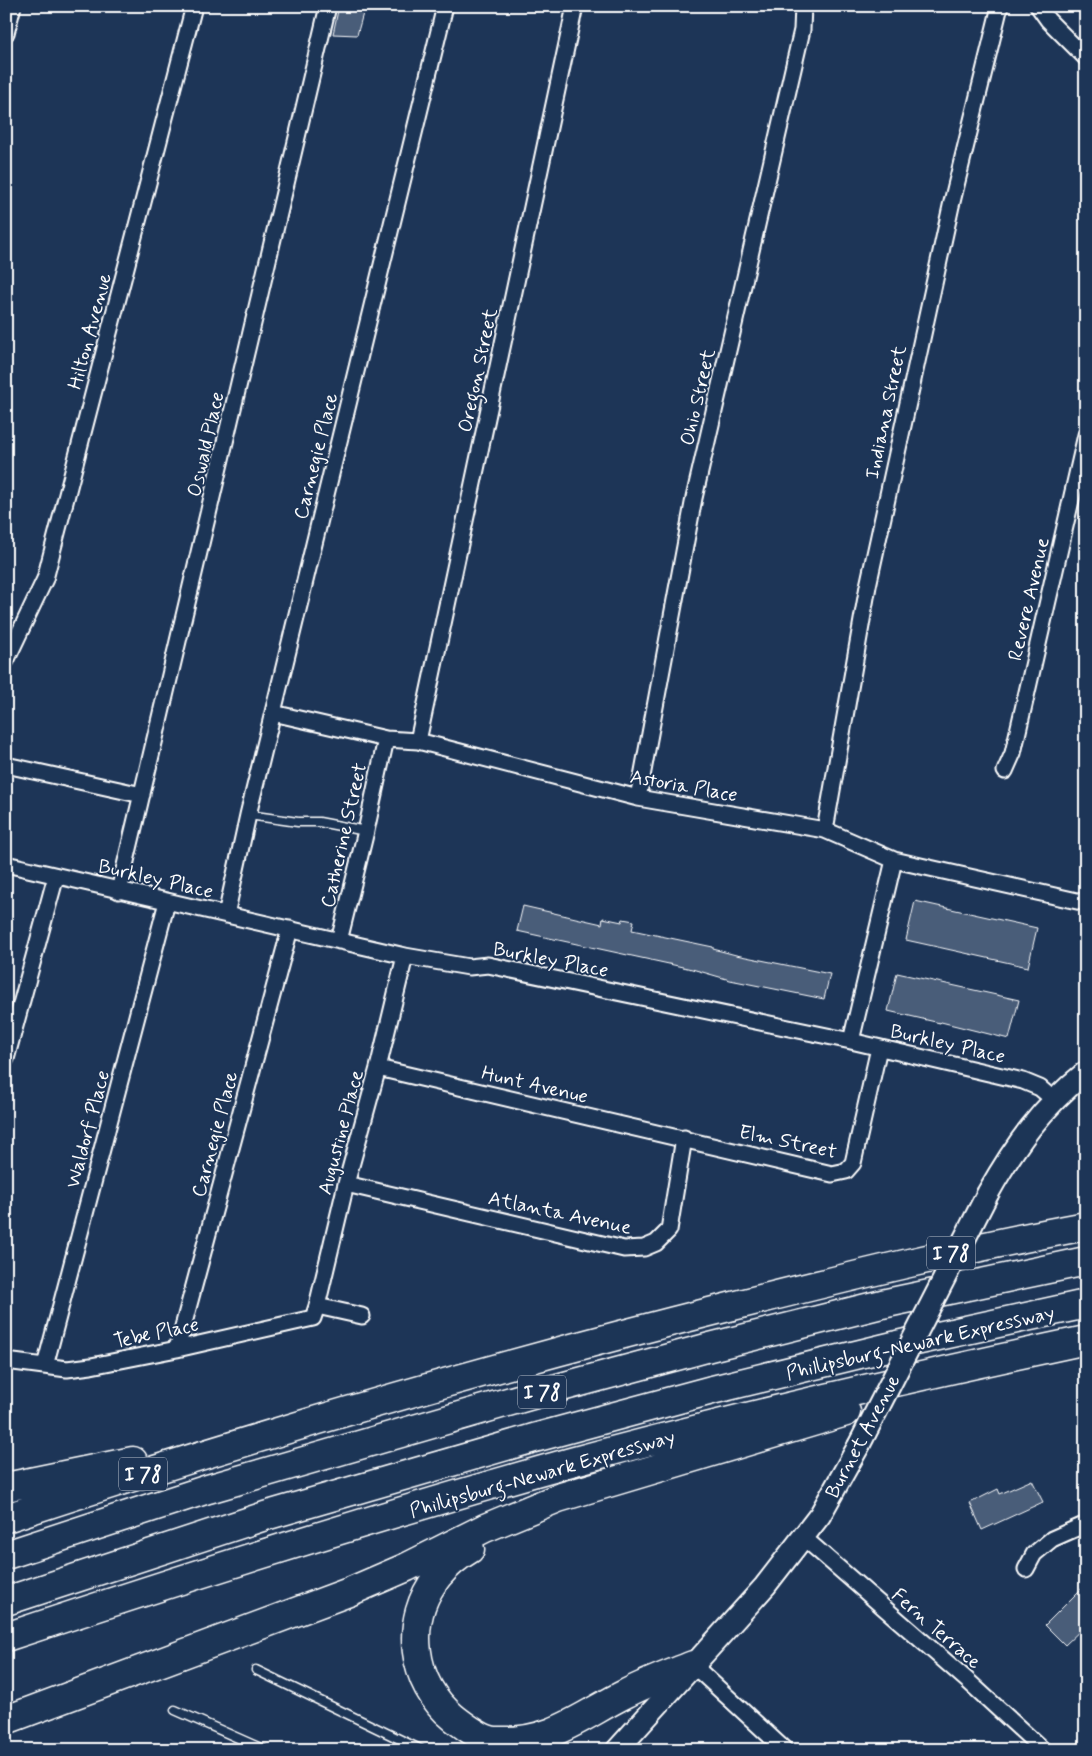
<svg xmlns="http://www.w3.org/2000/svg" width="1092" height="1756" viewBox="0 0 1092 1756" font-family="Mynerve,sans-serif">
	<rect width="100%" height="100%" fill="#1d3557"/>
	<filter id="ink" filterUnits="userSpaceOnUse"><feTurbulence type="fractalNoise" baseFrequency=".02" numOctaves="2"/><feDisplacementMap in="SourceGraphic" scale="10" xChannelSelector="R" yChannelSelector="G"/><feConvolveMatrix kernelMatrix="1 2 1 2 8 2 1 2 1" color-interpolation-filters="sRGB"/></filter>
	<g filter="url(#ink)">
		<path fill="#4a5d79" stroke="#fff" d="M339,6H365L357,35L333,34Z
			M915,901L1037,928L1028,967L906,940Z
			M523,906L602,924L603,918L622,922L623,919L634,921L632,930L713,947V949L736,955L830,974L824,999L730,980L692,969L517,931Z
			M897,973L1019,1000L1009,1039L941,1022L940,1023L888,1011Z
			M1032,1480L1043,1502L982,1530L970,1503L998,1489L1000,1494Z
			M1086,1584V1625L1065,1645L1045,1625Z"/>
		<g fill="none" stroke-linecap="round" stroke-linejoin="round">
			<g stroke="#fff" stroke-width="11">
				<path id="lane" d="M248,815L298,822H319L366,831
					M256,1670L422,1750
					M175,1710L265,1750"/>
			</g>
			<g stroke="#fff" stroke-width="19">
				<path id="street" d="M1038,6L1048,20L1086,58
					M6,33L13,6
					M6,661L45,579L194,6
					M273,713L386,739L418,741L638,798L825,830L894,860L1086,903
					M418,741L575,6
					M6,765L142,795
					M1005,771L1013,753L1086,435
					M638,798L694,498L802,30L803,6
					M825,830L868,586L951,206L1000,6
					M6,864L405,956L469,967L488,965L851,1041L1023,1081L1040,1088L1054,1100
					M119,891L328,6
					M226,915L248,815L445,6
					M339,941L366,831L386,739
					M851,1041L894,860
					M6,1059L56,876
					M378,1068L832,1174L846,1171L853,1163L879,1048
					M346,1184L624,1249L644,1248L656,1243L669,1230L684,1138
					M317,1306L362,1316
					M177,1349L290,929
					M6,1361L67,1369L91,1366L177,1349L313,1318L317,1306L346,1184L378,1068L405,956
					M45,1366L167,902
					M803,1537L968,1681L1043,1750
					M1026,1569L1034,1554L1052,1539L1086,1524
					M693,1665L785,1750"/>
			</g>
			<g stroke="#fff" stroke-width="25">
				<path id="secondary" d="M988,1193C1015,1145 1042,1107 1086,1072
					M617,1750L765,1586L820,1515L858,1447"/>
			</g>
			<g stroke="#fff" stroke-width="31">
				<path id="highway" d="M6,1487L133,1461
					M6,1518C245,1439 486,1368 729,1307C848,1277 966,1248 1086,1226
					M470,1549C458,1556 447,1565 438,1576C403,1620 411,1683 454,1718C463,1725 479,1737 490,1740C493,1741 498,1741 501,1741C554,1742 582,1715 627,1693C648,1682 671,1674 693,1665
					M6,1555L208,1489L539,1393L710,1347L882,1304L1086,1261
					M6,1601L265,1516L534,1438L712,1390L897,1345L1086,1304
					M6,1637C193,1575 381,1515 571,1462C741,1416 913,1377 1086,1340
					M6,1720L349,1592L407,1567L485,1528L558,1498L846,1412"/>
			</g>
			<use href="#lane" stroke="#1d3557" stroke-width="8"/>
			<use href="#street" stroke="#1d3557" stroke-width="15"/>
			<use href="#secondary" stroke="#1d3557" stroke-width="21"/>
			<use href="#highway" stroke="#1d3557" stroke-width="28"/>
			<g stroke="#fff" stroke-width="25" stroke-linecap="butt">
				<path id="secondary-bridge" d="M858,1447L988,1193"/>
			</g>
			<use href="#secondary-bridge" stroke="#1d3557" stroke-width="21"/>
		</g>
	</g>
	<g text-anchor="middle" stroke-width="4" stroke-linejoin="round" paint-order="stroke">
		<g fill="#1d3557" stroke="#bbc2cd" stroke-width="1">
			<rect x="927" y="1236.5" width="48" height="33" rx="4"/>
			<rect x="518" y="1375.5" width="48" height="33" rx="4"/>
			<rect x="119" y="1457.5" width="48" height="33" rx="4"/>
		</g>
		<g font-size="19" font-weight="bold" fill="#fff">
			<text x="951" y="1260">I 78</text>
			<text x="542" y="1399">I 78</text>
			<text x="143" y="1481">I 78</text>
		</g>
		<g font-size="20" fill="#fff" stroke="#1d3557">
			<text transform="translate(89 331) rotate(-75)" y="7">Hilton Avenue</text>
			<text transform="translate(477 370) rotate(-78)" y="7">Oregon Street</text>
			<text transform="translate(697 397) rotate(-77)" y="7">Ohio Street</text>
			<text transform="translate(885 412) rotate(-78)" y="7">Indiana Street</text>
			<text transform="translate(205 444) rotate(-77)" y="7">Oswald Place</text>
			<text transform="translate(315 456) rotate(-76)" y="7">Carnegie Place</text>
			<text transform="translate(1028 599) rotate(-77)" y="7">Revere Avenue</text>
			<text transform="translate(684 785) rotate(10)" y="7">Astoria Place</text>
			<text transform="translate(343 835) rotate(-77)" y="7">Catherine Street</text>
			<text transform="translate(156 878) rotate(13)" y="7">Burkley Place</text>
			<text transform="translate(551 959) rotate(11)" y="7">Burkley Place</text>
			<text transform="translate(948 1043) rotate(13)" y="7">Burkley Place</text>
			<text transform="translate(535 1084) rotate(13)" y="7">Hunt Avenue</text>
			<text transform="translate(87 1129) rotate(-75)" y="7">Waldorf Place</text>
			<text transform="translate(340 1132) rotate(-75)" y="7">Augustine Place</text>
			<text transform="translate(214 1134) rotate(-75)" y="7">Carnegie Place</text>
			<text transform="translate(788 1141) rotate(12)" y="7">Elm Street</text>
			<text transform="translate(560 1212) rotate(12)" y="7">Atlanta Avenue</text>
			<text transform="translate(156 1332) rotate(-12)" y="7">Tebe Place</text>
			<text transform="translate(920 1342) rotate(-13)" y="7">Phillipsburg-Newark Expressway</text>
			<text transform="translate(862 1436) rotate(-62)" y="7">Burnet Avenue</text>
			<text transform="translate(542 1473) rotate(-16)" y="7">Phillipsburg-Newark Expressway</text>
			<text transform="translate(937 1628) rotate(41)" y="7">Fern Terrace</text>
		</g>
	</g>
	<rect width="1092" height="1756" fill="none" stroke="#1d3557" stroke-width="25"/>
	<rect x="12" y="12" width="1067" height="1731" fill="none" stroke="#fff" stroke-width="2" filter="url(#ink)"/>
</svg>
